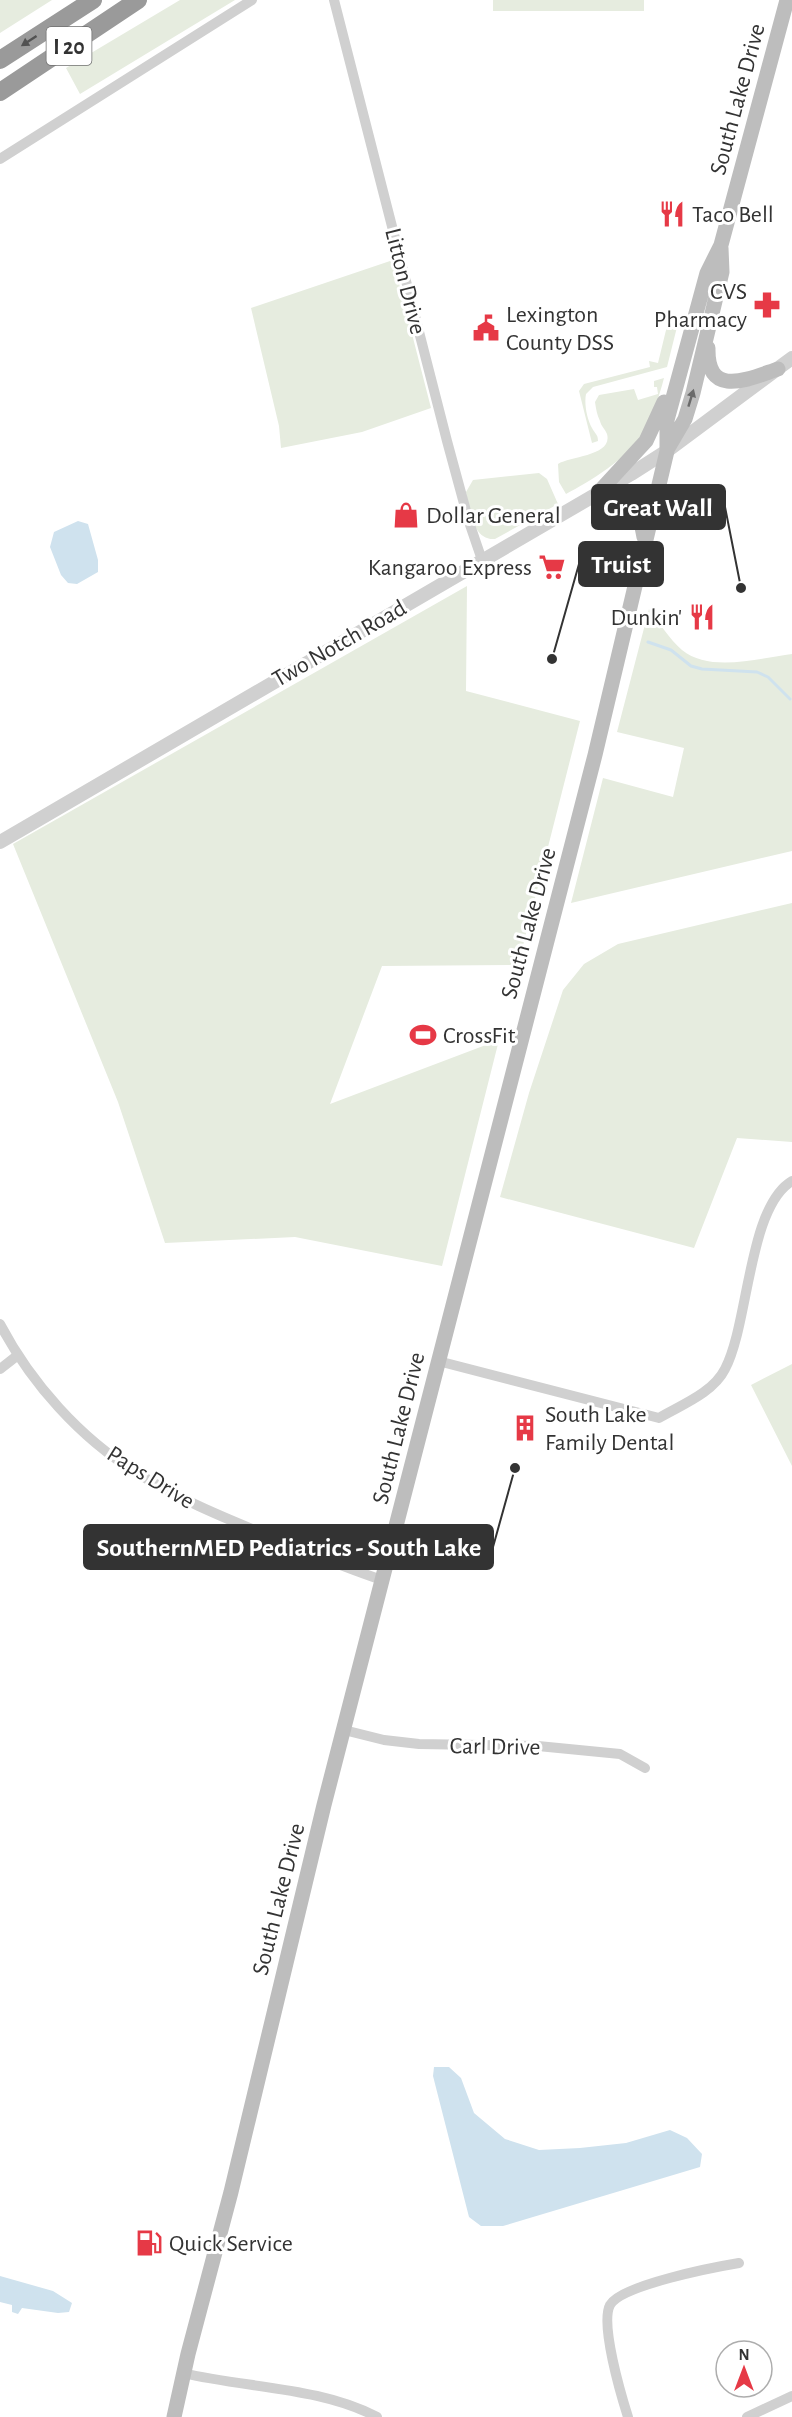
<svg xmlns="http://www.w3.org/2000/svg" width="792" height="2417" viewBox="0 0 792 2417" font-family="'Alegreya Sans',sans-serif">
	<rect width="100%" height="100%" fill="#fff"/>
	<path fill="#e6ecdf" d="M0,0H52L0,33Z
		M180,0H235L80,94L66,68Z
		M493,0H644V11H493Z
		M393,260L431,408L362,432L281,448L279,426L251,308Z
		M679,319L667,367L593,387L586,394C584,404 587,419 592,428C595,434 598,434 598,441L592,443L579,391L584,384L650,367L649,361L658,363L667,326Z
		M664,378C659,398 651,419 641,436C628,458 589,482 566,494L559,482L558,464C571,456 613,456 607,434C605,429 601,426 600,421C597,415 596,409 595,402L599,395L634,389L638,400L658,394L657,387H654V381Z
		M539,473L547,479L558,504L495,539C473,541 469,509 466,492L473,480Z
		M467,586L466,691L580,721L518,965L382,966L330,1104L499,1040L442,1266L295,1237L165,1243L118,1102L13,844Z
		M649,609C659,622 669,639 682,650C710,673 759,658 792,654V851L571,903L603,778L673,797L684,748L617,732Z
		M792,903V1142L737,1138L694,1248L500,1197L529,1093L563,990L584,964L618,944Z
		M792,1364V1466L751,1385Z"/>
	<path fill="#cfe2ee" d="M78,521L88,524L98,560V572L77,584L68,583L61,575L50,547L54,532Z
		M434,2067H449L461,2078L474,2113L505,2139L539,2150L580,2148L626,2143L670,2130L687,2138L702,2154L700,2167L503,2226H481L469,2217L433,2076Z
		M0,2276L53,2291L72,2303L69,2312L58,2313L22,2308L18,2314L12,2312V2305L0,2302Z"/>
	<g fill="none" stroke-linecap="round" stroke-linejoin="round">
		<path stroke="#cfe2ee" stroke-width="3" d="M648,642L671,650L691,666L702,669L757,672L768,677L790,699"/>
		<path stroke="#d0d0d0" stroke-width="10" d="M334,0L447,441L469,522L482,560
			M0,159L252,0
			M0,1324C31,1383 80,1438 137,1473C177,1498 220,1516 264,1534C303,1550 342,1567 382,1580
			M438,1361L659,1418C681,1405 713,1393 725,1369C749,1324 748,1207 792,1181
			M0,1369L18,1355
			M344,1730L384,1740L419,1744L538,1746L620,1754L645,1768
			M183,2373C245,2388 321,2387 377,2417
			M628,2417C621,2395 600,2324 610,2305C621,2285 715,2267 739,2263
			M747,2417L792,2396"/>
		<path stroke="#d0d0d0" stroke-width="14" d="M0,842L631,474L667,451L792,358"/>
		<path stroke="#bdbdbd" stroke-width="15" d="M708,348C707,399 748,379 778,369
			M668,448L685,419L693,393L722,272L721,248
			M598,493L646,441L664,402
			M598,493C636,496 637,501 644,537
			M174,2417L188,2354L231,2192L324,1805L595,755L667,451V420L707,273L721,245L787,0"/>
		<path stroke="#9a9a9a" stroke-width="18" d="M0,60L93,0
			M0,92L138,0"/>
	</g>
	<defs><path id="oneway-solid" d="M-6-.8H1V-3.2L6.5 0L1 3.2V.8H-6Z" transform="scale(1.5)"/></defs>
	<use fill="#525252" href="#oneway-solid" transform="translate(29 41) rotate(147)"/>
	<use fill="#6a6a6a" href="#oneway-solid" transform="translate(691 398) rotate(-73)"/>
	<defs>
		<g id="restaurant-bare" transform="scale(2.07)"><path d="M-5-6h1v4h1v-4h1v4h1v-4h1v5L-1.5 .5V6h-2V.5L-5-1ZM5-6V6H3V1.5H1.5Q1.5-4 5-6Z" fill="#e63946" stroke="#fff" stroke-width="2.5" paint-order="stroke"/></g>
		<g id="pharmacy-bare" transform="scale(2.07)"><path d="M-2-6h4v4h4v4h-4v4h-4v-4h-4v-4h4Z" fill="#e63946" stroke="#fff" stroke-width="2.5" paint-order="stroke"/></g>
		<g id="civic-bare" transform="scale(2.07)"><path d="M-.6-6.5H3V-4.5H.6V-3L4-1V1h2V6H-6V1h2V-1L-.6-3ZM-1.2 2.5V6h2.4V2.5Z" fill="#e63946" stroke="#fff" stroke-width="2.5" paint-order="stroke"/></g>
		<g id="shop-bare" transform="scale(2.07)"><path d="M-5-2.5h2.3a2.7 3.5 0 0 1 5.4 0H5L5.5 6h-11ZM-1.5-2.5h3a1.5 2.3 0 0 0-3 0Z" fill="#e63946" stroke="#fff" stroke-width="2.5" paint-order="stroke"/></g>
		<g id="supermarket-bare" transform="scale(2.07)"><path d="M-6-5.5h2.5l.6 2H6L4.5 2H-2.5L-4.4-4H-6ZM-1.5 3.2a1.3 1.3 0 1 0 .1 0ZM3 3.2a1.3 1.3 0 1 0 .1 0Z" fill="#e63946" stroke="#fff" stroke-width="2.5" paint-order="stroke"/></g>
		<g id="stadium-bare" transform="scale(2.07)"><path d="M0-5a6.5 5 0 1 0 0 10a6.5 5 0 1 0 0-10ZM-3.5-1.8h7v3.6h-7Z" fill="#e63946" stroke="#fff" stroke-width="2.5" paint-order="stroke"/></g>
		<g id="building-bare" transform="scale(2.07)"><path d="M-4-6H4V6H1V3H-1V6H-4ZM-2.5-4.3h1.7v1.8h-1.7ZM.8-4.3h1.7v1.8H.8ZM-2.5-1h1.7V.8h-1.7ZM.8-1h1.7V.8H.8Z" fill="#e63946" stroke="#fff" stroke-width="2.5" paint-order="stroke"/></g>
		<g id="fuel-bare" transform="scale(2.07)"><path d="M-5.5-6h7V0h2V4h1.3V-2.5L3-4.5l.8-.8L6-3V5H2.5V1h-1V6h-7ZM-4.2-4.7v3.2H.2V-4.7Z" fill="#e63946" stroke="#fff" stroke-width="2.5" paint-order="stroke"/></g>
	</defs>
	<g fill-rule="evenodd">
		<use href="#restaurant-bare" x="672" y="214"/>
		<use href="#pharmacy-bare" x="767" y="305"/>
		<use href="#civic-bare" x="486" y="328"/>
		<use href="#shop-bare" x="406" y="515"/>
		<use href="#supermarket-bare" x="552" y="567"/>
		<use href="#restaurant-bare" x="702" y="617"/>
		<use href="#stadium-bare" x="423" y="1035"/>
		<use href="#building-bare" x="525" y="1428"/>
		<use href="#fuel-bare" x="149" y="2243"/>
	</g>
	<g text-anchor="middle" stroke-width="6" stroke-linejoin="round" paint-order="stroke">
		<rect fill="#fff" stroke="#707070" stroke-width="1.5" x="46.5" y="27" width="45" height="38" rx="4.5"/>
		<g font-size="22" font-weight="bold" fill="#333">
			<text x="69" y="54">I 20</text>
		</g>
		<g font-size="24" fill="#333" stroke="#fff">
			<text transform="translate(737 99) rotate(-75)" y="8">South Lake Drive</text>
			<text transform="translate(406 281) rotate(76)" y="8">Litton Drive</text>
			<text transform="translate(339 643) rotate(-30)" y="8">Two Notch Road</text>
			<text transform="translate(528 923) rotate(-75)" y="8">South Lake Drive</text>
			<text transform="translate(398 1428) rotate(-76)" y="8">South Lake Drive</text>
			<text transform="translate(151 1477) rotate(32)" y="8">Paps Drive</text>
			<text transform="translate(495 1746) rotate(1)" y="8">Carl Drive</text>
			<text transform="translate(278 1899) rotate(-76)" y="8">South Lake Drive</text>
		</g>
		<g font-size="24" fill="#333" stroke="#fff" text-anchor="start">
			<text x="692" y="222">Taco Bell</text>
			<text x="747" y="299" text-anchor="end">CVS<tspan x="747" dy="28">Pharmacy</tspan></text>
			<text x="506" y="322">Lexington<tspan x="506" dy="28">County DSS</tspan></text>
			<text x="426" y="523">Dollar General</text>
			<text x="532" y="575" text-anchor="end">Kangaroo Express</text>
			<text x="682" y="625" text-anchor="end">Dunkin'</text>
			<text x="443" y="1043">CrossFit</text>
			<text x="545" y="1422">South Lake<tspan x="545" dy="28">Family Dental</tspan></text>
			<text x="169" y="2251">Quick Service</text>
		</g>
	</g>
	<path fill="none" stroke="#333" stroke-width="2" d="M741 588L725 507M552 659L579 564M515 1468L493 1547"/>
	<g fill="#333" stroke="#fff" stroke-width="2">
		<circle cx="741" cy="588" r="6"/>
		<circle cx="552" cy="659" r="6"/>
		<circle cx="515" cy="1468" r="6"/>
	</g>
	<g fill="#333" stroke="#333" stroke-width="2">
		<rect x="592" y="485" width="133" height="44" rx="6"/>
		<rect x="579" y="542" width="84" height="44" rx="6"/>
		<rect x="84" y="1525" width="409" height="44" rx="6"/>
	</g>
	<g font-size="26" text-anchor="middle" font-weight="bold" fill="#fff">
		<text x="658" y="516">Great Wall</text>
		<text x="621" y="573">Truist</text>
		<text x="289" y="1556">SouthernMED Pediatrics - South Lake</text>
	</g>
	<g transform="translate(744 2369)"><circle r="28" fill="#ffffff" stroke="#adadad" stroke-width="1.5"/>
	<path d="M0-4.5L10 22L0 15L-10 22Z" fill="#e63946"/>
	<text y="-9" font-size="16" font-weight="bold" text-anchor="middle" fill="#333333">N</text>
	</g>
</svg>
